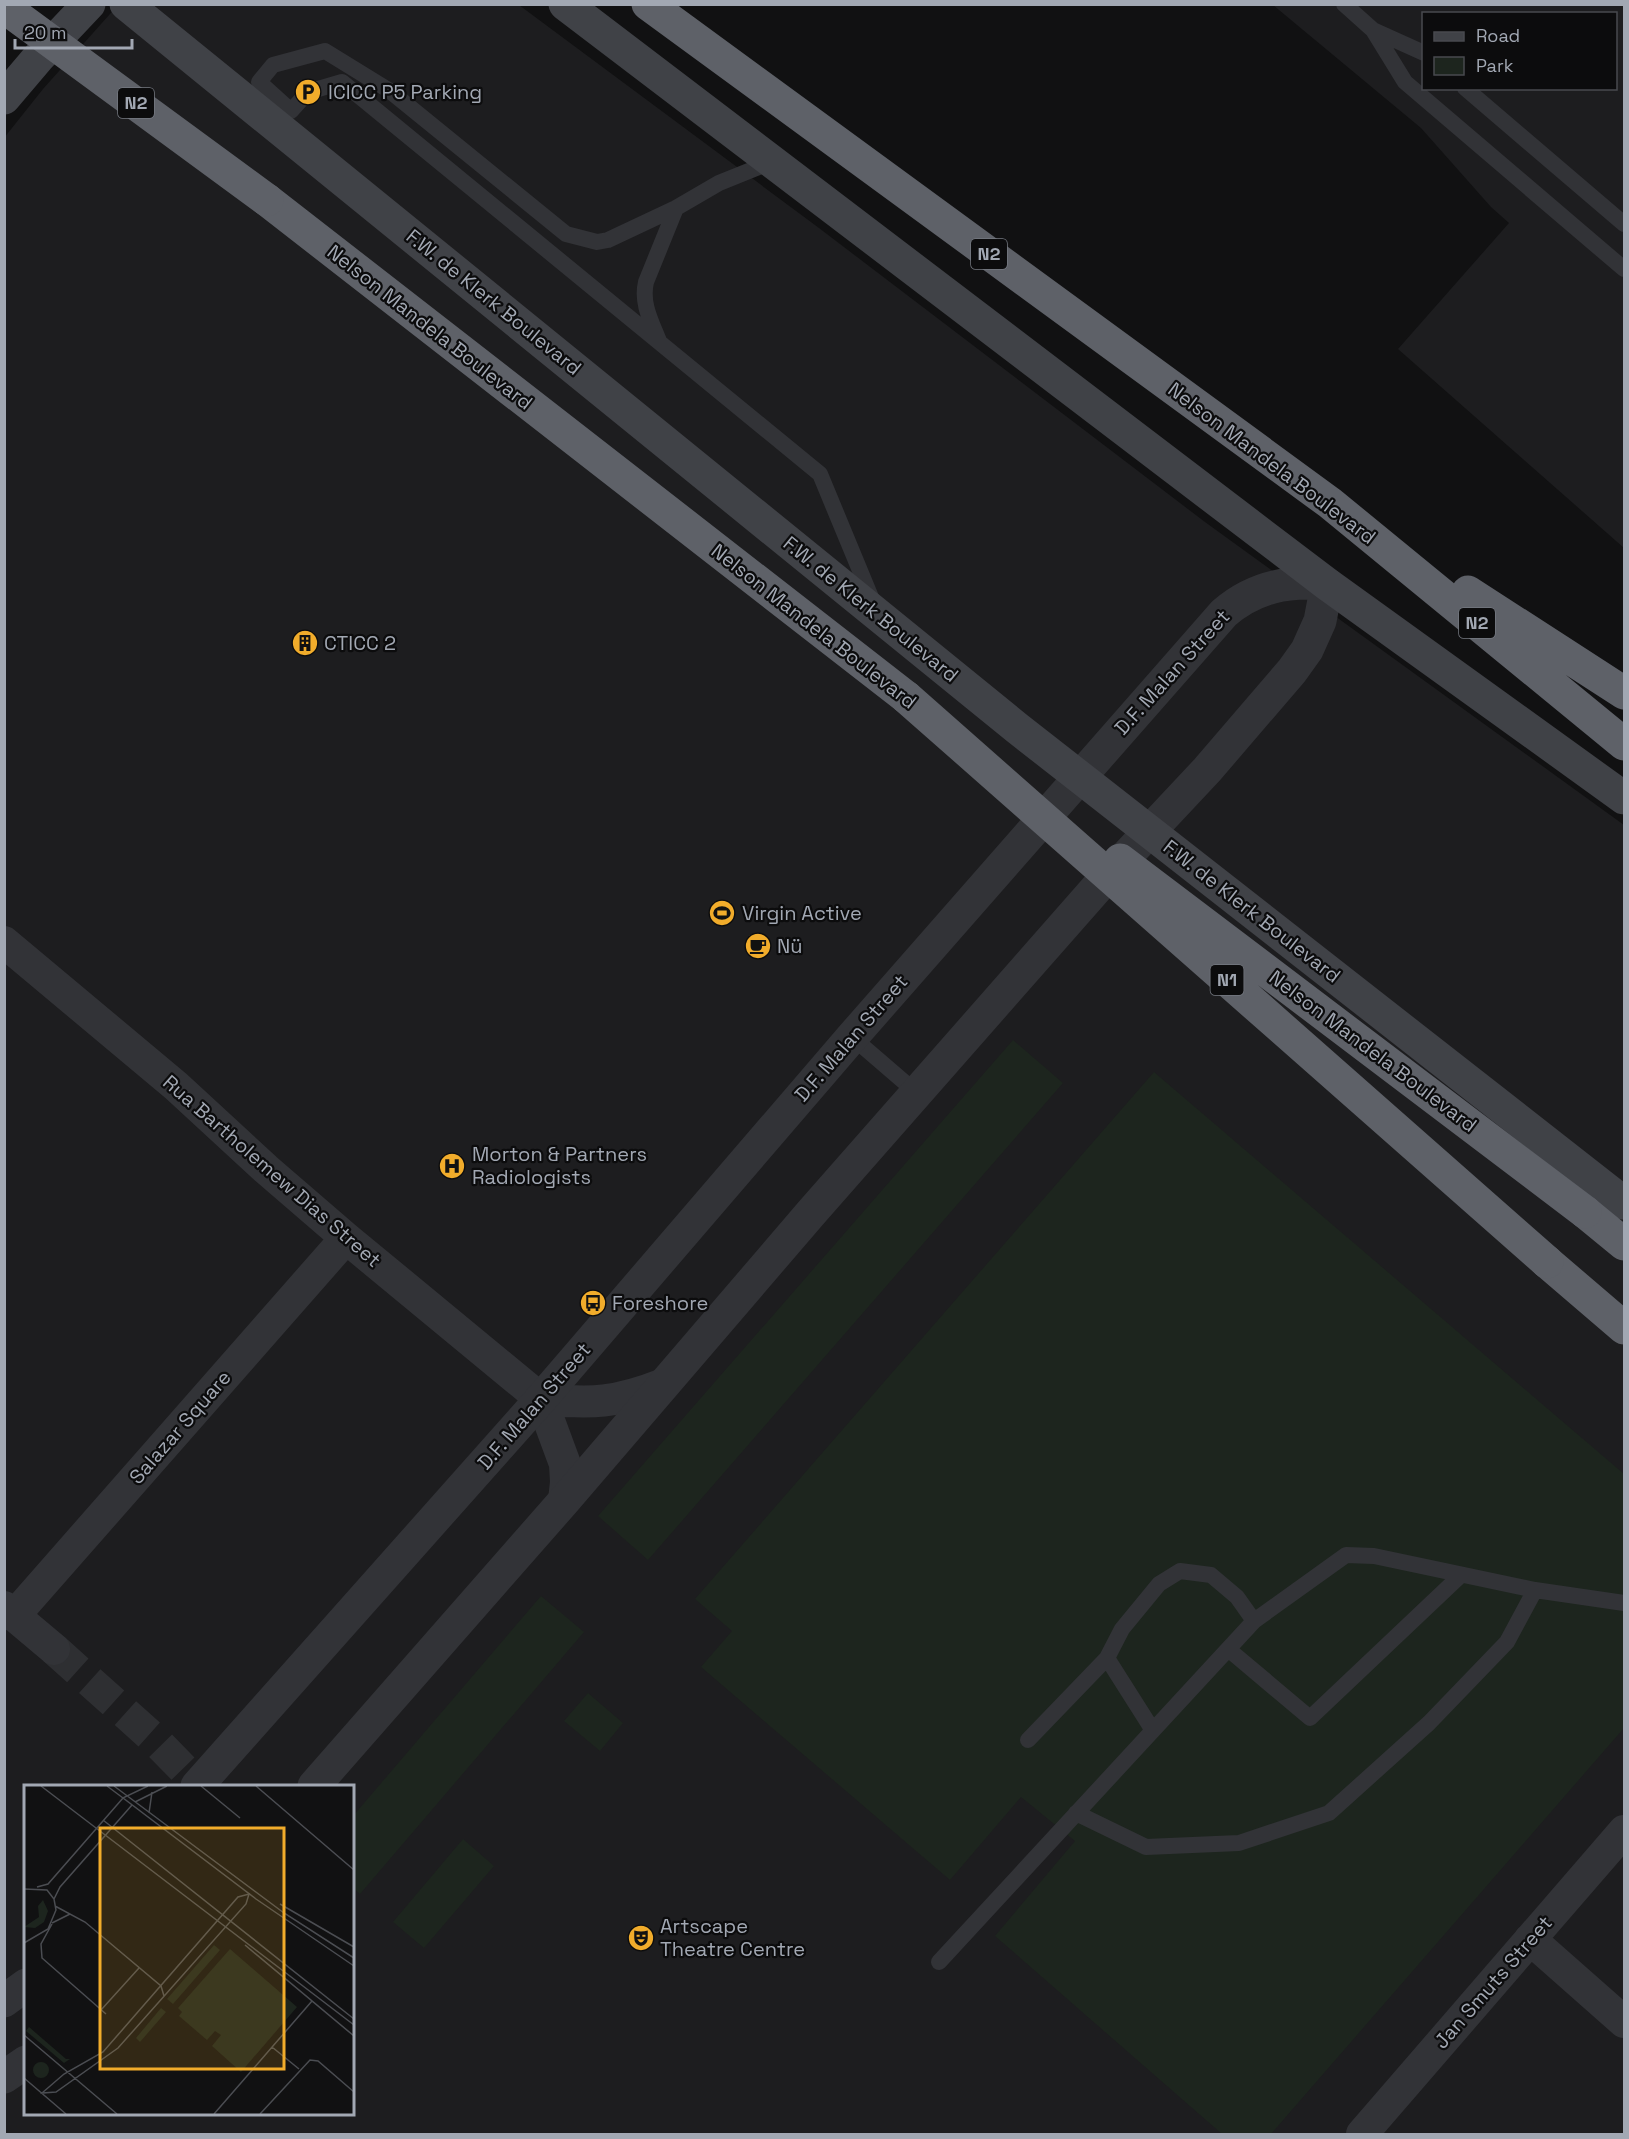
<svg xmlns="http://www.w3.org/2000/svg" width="1629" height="2139" viewBox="0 0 1629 2139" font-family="'Space Grotesk',sans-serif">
	<rect width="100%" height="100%" fill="#111112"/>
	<path fill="#1d1d1f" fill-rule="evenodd" d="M118,5H519L819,228L1205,522L1624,825V2134H5L4,138L43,89ZM26,1786H352V2114H26Z
		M1273,5H1624V548L1398,349L1509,223L1491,207L1421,128ZM1424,14H1616V88H1424Z"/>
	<path fill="#1d251e" d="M1013,1040L1063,1083L648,1560L598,1516Z
		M1154,1072L1624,1474V1728L1271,2134H1222L995,1936L1075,1841L1021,1797L950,1880L701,1667L732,1631L695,1599Z
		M541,1596L584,1632L360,1894L353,1888V1816Z
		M588,1693L623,1723L600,1751L564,1721Z
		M463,1839L494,1866L424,1948L393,1922Z"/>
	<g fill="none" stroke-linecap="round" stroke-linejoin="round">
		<path stroke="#2e2f32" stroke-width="32" stroke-dasharray="32 16" stroke-linecap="butt" d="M54,1649L152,1737L198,1784"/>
		<path stroke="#323337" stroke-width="16" d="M1344,4L1373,30L1405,82L1624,269
			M1373,30L1424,53
			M1465,88L1624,224
			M771,162L719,183L676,208L608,240L597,242L566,234L390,91L325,51L273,65L259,82L291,111L308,92L342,82L820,474L873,602
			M659,341C651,321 641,303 646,282L676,208
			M852,1037L917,1093
			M1228,1649L1310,1718L1461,1575
			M1152,1729L1107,1658L1122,1629L1159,1584L1180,1571L1211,1575L1237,1597L1254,1621
			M1028,1740L1107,1658
			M1076,1813L1146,1847L1239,1843L1329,1813L1429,1723L1507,1642L1535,1590
			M939,1962L1254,1621L1346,1555L1374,1556L1535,1590L1624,1603"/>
		<path stroke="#323337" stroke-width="32" d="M4,942L176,1086L266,1169L346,1238L541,1399L565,1464L566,1482L564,1501
			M541,1399C592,1404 616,1403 664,1384
			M4,1607L54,1649
			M14,1616L346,1238
			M1530,1939L1624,2022
			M1362,2134L1624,1831"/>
		<path stroke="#323337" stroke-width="33" d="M197,1786L541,1399L852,1037L1224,613C1254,587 1288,580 1327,584L1320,621L1307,650L1292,671L1207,770L1102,882L811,1213L564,1501L314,1786
			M4,2001L26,1985
			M4,2077L26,2062"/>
		<path stroke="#404247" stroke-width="33" d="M126,4L1017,728L1624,1203
			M565,4L1327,584L1624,798
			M4,98L38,58L89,4"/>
		<path stroke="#5e6168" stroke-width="33" d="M648,4L1330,503L1624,744
			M267,200L906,697
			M1468,592L1624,693
			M1585,1212L1624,1244
			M1547,1262L1624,1328"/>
		<path stroke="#5e6168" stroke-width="33" d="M4,7L267,200
			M906,697L1547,1262
			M1120,860L1585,1212"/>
	</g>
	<defs>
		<g id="parking-disc" transform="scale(1.35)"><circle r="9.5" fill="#f1ac2b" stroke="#0c0c0d"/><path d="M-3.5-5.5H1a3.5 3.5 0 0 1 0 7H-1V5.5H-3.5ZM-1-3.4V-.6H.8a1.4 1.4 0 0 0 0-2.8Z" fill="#111"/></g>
		<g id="building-disc" transform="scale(1.35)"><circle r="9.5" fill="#f1ac2b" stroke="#0c0c0d"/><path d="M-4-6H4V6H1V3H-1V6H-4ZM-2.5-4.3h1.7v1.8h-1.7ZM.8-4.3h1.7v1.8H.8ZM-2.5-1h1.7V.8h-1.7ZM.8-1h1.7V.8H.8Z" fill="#111"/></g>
		<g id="stadium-disc" transform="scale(1.35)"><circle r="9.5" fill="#f1ac2b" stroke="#0c0c0d"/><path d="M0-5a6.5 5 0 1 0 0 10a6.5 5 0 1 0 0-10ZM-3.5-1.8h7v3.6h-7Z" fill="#111"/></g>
		<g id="cafe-disc" transform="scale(1.35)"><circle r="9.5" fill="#f1ac2b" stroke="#0c0c0d"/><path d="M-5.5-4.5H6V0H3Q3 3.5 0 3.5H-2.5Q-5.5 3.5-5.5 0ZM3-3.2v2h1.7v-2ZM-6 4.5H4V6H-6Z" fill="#111"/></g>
		<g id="hospital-disc" transform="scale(1.35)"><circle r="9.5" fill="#f1ac2b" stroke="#0c0c0d"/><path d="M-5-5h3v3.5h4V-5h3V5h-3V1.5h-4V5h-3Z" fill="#111"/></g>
		<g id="bus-disc" transform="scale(1.35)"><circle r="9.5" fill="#f1ac2b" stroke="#0c0c0d"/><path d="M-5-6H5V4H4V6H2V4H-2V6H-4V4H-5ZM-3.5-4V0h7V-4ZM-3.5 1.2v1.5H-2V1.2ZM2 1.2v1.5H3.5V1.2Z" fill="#111"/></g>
		<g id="theatre-disc" transform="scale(1.35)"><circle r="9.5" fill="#f1ac2b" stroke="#0c0c0d"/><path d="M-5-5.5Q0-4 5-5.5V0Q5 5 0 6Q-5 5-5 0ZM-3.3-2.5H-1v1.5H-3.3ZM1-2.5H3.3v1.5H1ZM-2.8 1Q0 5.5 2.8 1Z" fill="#111"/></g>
	</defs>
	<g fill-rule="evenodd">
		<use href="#parking-disc" x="308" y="92"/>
		<use href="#building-disc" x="305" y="643"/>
		<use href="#stadium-disc" x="722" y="913"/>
		<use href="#cafe-disc" x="758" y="946"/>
		<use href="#hospital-disc" x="452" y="1166"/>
		<use href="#bus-disc" x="593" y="1303"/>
		<use href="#theatre-disc" x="641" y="1938"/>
	</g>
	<g text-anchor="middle" stroke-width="4.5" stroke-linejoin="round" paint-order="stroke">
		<g fill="#0c0c0d" stroke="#757981" stroke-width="1.5">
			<rect x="118" y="88" width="36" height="30" rx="4.5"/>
			<rect x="971" y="239" width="36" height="30" rx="4.5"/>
			<rect x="1459" y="608" width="36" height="30" rx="4.5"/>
			<rect x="1210.5" y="965" width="33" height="30" rx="4.5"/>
		</g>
		<g font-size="18" font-weight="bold" fill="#a2a8b3">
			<text x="136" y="109">N2</text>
			<text x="989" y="260">N2</text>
			<text x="1477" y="629">N2</text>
			<text x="1227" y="986">N1</text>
		</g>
		<g font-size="20" fill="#a2a8b3" stroke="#0c0c0d" text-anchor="start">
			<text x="328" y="99">ICICC P5 Parking</text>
			<text x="324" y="650">CTICC 2</text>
			<text x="742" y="920">Virgin Active</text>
			<text x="777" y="953">Nü</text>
			<text x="472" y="1161">Morton &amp; Partners<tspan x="472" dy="23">Radiologists</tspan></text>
			<text x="612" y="1310">Foreshore</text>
			<text x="660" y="1933">Artscape<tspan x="660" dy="23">Theatre Centre</tspan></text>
		</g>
		<g font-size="20" fill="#a2a8b3" stroke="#0c0c0d">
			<text transform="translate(494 302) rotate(39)" y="7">F.W. de Klerk Boulevard</text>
			<text transform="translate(430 327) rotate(38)" y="7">Nelson Mandela Boulevard</text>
			<text transform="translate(1272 463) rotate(37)" y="7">Nelson Mandela Boulevard</text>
			<text transform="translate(871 609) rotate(39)" y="7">F.W. de Klerk Boulevard</text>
			<text transform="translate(814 626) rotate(38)" y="7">Nelson Mandela Boulevard</text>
			<text transform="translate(1172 672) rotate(-48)" y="7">D.F. Malan Street</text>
			<text transform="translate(1252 911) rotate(38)" y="7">F.W. de Klerk Boulevard</text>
			<text transform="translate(851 1038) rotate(-49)" y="7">D.F. Malan Street</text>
			<text transform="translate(1373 1051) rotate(37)" y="7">Nelson Mandela Boulevard</text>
			<text transform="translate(272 1171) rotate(41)" y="7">Rua Bartholemew Dias Street</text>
			<text transform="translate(534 1406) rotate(-49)" y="7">D.F. Malan Street</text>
			<text transform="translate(180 1427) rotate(-49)" y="7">Salazar Square</text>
			<text transform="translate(1493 1982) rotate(-49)" y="7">Jan Smuts Street</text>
		</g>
	</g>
	<g transform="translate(24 1785)">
		<rect width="330" height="330" fill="#111112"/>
		<path d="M19,115L24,126L20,137L11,143L0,142L15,132L14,121ZM190,160L196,165L149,219L143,214ZM206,164L273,222L217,287L188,261L197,250L191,246L183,255L155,231L158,227L154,223ZM137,223L142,227L116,257L112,253ZM5,242L42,274H46L40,278L2,246ZM9 285a8 8 0 1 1 16 0a8 8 0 1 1-16 0Z" fill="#1d251e"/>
		<path fill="none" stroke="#4b4d52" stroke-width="1.5" d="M17,1L330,240M83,1L99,13L124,1M90,1L260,128L330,173M177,1L216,33M232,1L330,85M111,17L143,1M125,28L128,7M79,35L330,234M13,102L24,99L99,13L232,114L330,181M0,104L23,105L30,114L32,125L24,144L0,158M225,109L222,119L94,263L32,307L18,308L40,289L79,267L214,112ZM30,114L36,102L108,20M256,119L330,162M31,121L61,137L137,201L140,211M28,138L46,129M28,139L17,159L18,173L82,229M221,160L330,251M77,225L115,183M0,250L93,329M248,262L275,284M0,293L42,329M190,329L288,216M236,329L286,275L294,276L330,307"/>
		<path fill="#f1ac2b" fill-opacity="0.15" stroke="#f1ac2b" stroke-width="3" d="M76,43H260V284H76Z"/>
		<rect width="330" height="330" fill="none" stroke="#a2a8b3" stroke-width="3"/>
	</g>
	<rect width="1629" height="2139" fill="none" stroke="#a2a8b3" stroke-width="12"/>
	<rect x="1422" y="12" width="195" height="78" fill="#0c0c0d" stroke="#484a4f" stroke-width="1.5"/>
	<rect x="1434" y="32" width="30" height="9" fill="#404247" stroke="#484a4f" stroke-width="1.5"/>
	<text x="1476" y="42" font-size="18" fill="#a2a8b3">Road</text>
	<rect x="1434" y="57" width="30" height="18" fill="#1d251e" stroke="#484a4f" stroke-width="1.5"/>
	<text x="1476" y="72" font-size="18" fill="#a2a8b3">Park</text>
	<path d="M15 39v9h117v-9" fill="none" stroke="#a2a8b3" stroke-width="3"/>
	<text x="24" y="39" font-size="18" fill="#a2a8b3" stroke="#0c0c0d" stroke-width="4.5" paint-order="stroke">20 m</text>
</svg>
